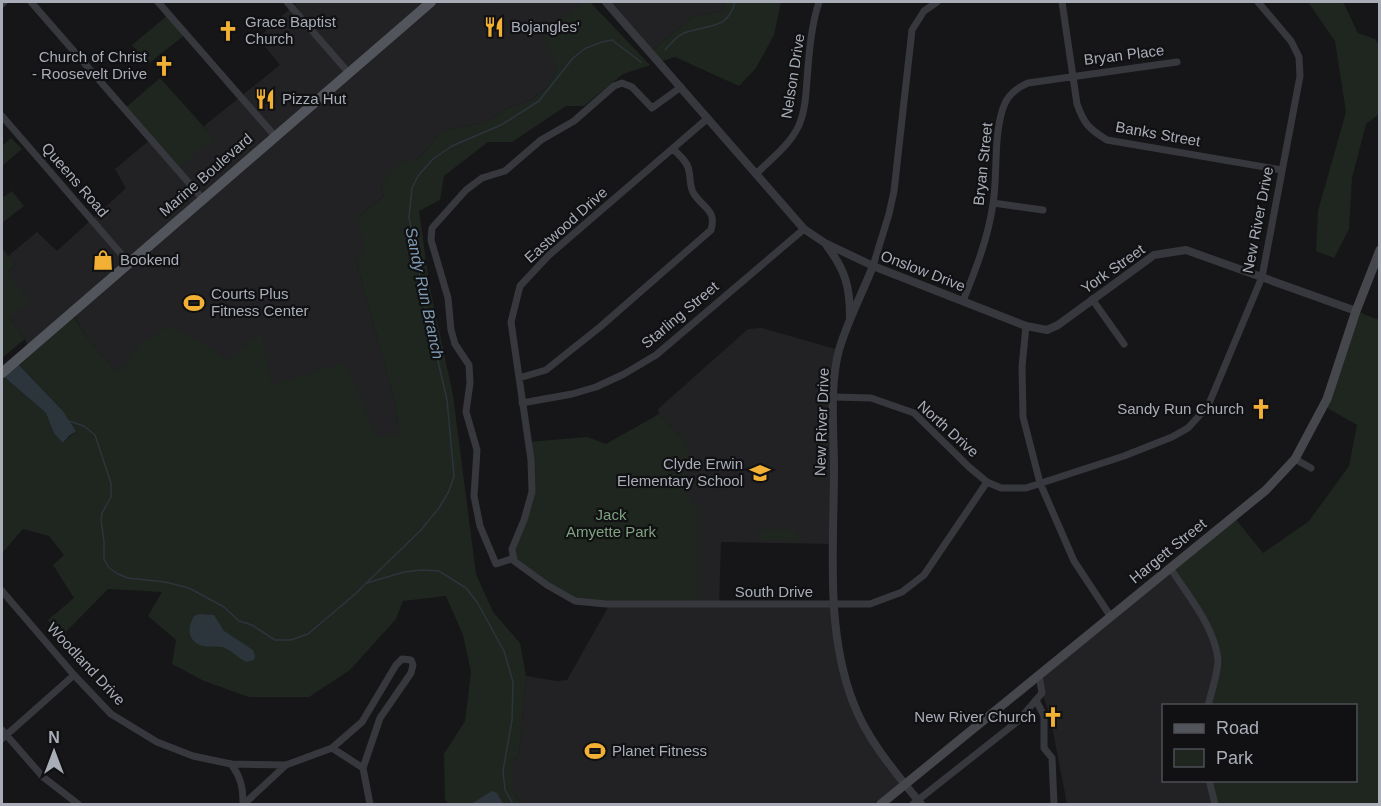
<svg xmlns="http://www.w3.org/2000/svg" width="1381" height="806" viewBox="0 0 1381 806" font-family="Arial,sans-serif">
	<rect width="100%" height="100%" fill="#161618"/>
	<path fill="#222225" d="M297,2H583L558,70L546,88L532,100L508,108L486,122L443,131L419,158L398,165L381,184L384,196L357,218L366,249L356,260L396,406L399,437L394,458L116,372L85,335L72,312L29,349L25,339L9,317L7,272L16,266L8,256L37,232L57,251L126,188L115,169L151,139L213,138L204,126L280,65L258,38Z
		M606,2H724L723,11L694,16L650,52Z
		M762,328L839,350L835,370L834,544L721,542L719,604L834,606L853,704L905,784L881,804H521L512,791V762L519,753L526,676L557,681L567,680L610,604L687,494V443L659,414L658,409L748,329Z
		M1171,569L1210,633L1218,662L1208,705L1164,706V780L1209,781L1215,804H1067L1050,716L1042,693L1039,675Z"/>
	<path fill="#1e261f" d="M583,2H590L650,65L623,74L584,106H566L512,142H488L444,176L440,200L419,211L430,289L453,395L476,574L493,612L520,643L526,676L519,753L512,762V791L521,804H449L445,800L444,754L465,721L471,672L463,635L446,596L403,601L396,619L350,670L309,697H249L204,681L172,664L176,640L148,616L162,592L108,589L60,638L48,620L74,598L53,565L64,555L49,536L23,529L2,553V375L46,413L63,443L76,431L63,411L15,361L71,312L85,335L116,372L127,363L140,343L170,326L214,350L227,361L261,332L272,385L345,362L376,435L399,437L396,406L356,260L365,249L357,218L384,196L381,184L398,164L419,158L443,131L486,122L508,108L532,100L546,88L558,70L543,37Z
		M724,2H781L774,35L756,68L739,86L675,57L659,62L650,52L694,16L723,11Z
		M1308,2H1343L1358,33L1375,39L1379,45V114L1366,124L1352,178L1349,229L1334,258L1316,251L1318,211L1346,112L1335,41Z
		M169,14L186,34L148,64L132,45Z
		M160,78L214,138L177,170L124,109Z
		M11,138L22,149L2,166V146Z
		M12,191L24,206L2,223V198Z
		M2,248L16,266L7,272L29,300L9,317L25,339L2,358Z
		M1356,311L1379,320V804H1215L1209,781L1356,780V706L1208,705L1218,662L1210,633L1171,569L1234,517L1263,553L1309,521L1349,466L1357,425L1324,406Z
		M659,414L687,443V494L697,509V605L575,601L514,561L512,549L532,492L528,442L587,437L606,444Z
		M759,529L797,530V541L759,540Z"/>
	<path fill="#2c353c" d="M15,361L63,411L76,431L69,436L63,443L54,433L46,413L2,375Z
		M199,614L214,615L224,631L253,650L255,656L254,660L246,662C238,658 230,649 222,647C216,646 209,647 203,646C187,642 187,627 194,616Z
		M492,791L497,793L503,804H471Z"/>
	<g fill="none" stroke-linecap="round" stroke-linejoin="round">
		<path stroke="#2c353c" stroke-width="1.5" d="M665,50C670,45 676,37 682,34C707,23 727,32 735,2
			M69,421L84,426L95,435L111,483V497L102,513L101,520L104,541V559L109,568L118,574L128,578L165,582L189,588L224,607L239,621L252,625L275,640H291L308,634L354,595L421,530L439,508L449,491L454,476L447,400L437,357L434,335L426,309L409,217L412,188L418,176L433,159L452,146L501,125L539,101L573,58L586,48L602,42L612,40L641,62
			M367,583L404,572L421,570L439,571L466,588L477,602L504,651L513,682L512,720L503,771L505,790L513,804"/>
		<path stroke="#37383d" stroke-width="7" d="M31,2L202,198
			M158,2L274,135
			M287,2L348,72
			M1062,2L1077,104C1084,124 1089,129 1107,140L1282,170
			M2,4L4,2
			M2,116L128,262
			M708,118L548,256L520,286L511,322L531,460L532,492L524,520L512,549L514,561L547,585L575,601L606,604H870L902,592L924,575L987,482
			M756,174C770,160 791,144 799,125C805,111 806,95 807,80C809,54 811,26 819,2
			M993,203L1043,210
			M873,266L889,214L894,191L912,30L924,11L937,2
			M1092,299L1124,344
			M963,301C976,269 988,238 993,204C998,173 993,139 1003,108C1007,95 1016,88 1028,83L1177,62
			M1026,326L1022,367L1023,417L1040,483L1074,561L1111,617
			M519,378L546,370L600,327L711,230C717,210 703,208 694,194C689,186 691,180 689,171C688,162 679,155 673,149
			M834,397L871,398L914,413L969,467L987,482L1001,488H1026L1124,456L1172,437L1188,428L1208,406L1262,277L1300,76L1299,57L1291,41L1258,2
			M522,403L572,394L596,387L624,374L656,355L804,229
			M1295,459L1311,468
			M514,558L496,564L480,526L474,496L477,450L466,412L470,383L469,365L455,344L451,330L448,298L431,240L432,228L466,190L482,178L505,171L541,140L574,121L614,86L622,83L632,87L652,108L681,87
			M1171,569C1188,596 1215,627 1218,660C1218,674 1211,692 1208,706
			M2,591L74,675L111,714L157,742L193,756L231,764L286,765L332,748L362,722L396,665L402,659L411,660L413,665L411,673L380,718L363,768
			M1036,700L1044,716V748L1052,758L1054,804
			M2,730L43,777L78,804
			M2,739L74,675
			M332,748L363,768L370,804
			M231,764C241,777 243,788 243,804
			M1209,780L1215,804
			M244,804L286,765
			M913,804L1018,721L1042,693L1039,675"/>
		<path stroke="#37383d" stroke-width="8" d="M606,2L804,229L825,243L873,266L1026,326L1047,330L1058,325L1154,255L1186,250L1356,311
			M827,246C845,270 850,286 850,317
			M873,266C862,294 847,322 839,350C829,388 834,430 834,468C834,546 825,629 853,702C867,740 896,773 921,804"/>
		<path stroke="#45474d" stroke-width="9" d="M881,804L1266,490L1295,459L1327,399L1356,311L1380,250"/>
		<path stroke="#53555c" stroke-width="10" d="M2,373L431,2"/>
	</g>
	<defs>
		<g id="restaurant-bare" transform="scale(1.62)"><path d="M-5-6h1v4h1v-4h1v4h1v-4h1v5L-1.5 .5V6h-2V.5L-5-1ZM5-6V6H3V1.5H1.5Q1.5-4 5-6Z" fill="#f2b134" stroke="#111113" stroke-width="2.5" paint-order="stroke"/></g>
		<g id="church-bare" transform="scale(1.62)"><path d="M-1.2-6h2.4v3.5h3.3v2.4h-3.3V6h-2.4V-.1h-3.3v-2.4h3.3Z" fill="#f2b134" stroke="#111113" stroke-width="2.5" paint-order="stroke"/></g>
		<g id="shop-bare" transform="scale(1.62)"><path d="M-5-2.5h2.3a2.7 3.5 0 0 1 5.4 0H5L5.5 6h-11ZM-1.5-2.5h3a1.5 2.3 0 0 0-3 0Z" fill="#f2b134" stroke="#111113" stroke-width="2.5" paint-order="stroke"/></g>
		<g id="stadium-bare" transform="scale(1.62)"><path d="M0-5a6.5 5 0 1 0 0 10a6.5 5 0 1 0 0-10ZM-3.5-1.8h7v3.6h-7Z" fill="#f2b134" stroke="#111113" stroke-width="2.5" paint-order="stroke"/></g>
		<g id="school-bare" transform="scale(1.62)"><path d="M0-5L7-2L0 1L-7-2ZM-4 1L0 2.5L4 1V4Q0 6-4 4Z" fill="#f2b134" stroke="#111113" stroke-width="2.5" paint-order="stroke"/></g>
	</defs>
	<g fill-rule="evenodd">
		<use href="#restaurant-bare" x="494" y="27"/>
		<use href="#church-bare" x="228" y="31"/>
		<use href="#church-bare" x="164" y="66"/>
		<use href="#restaurant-bare" x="265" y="99"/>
		<use href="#shop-bare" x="103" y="260"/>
		<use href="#stadium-bare" x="194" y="303"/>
		<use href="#church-bare" x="1261" y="409"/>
		<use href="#school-bare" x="760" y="473"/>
		<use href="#church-bare" x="1053" y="717"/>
		<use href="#stadium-bare" x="595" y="751"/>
	</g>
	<g text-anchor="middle" stroke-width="4.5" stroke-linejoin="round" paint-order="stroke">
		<g font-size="15" fill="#a8adb8" stroke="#111113" text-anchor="start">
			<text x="245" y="27">Grace Baptist<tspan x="245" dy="17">Church</tspan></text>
			<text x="511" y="32">Bojangles'</text>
			<text x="147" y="62" text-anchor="end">Church of Christ<tspan x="147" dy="17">- Roosevelt Drive</tspan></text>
			<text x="282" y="104">Pizza Hut</text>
			<text x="120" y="265">Bookend</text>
			<text x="211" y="299">Courts Plus<tspan x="211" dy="17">Fitness Center</tspan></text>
			<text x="1244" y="414" text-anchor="end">Sandy Run Church</text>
			<text x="743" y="469" text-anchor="end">Clyde Erwin<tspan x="743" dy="17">Elementary School</tspan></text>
			<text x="1036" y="722" text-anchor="end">New River Church</text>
			<text x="612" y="756">Planet Fitness</text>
		</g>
		<g font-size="15" fill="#a8adb8" stroke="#111113">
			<text transform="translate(1124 55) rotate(-7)" y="5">Bryan Place</text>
			<text transform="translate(793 76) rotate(-81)" y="5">Nelson Drive</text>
			<text transform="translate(1158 134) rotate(10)" y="5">Banks Street</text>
			<text transform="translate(983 164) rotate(-84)" y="5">Bryan Street</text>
			<text transform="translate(206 175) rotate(-41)" y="5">Marine Boulevard</text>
			<text transform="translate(75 180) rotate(49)" y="5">Queens Road</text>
			<text transform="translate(1258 220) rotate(-79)" y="5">New River Drive</text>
			<text transform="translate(566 225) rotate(-42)" y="5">Eastwood Drive</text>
			<text transform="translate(1113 269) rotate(-35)" y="5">York Street</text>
			<text transform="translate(923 271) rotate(21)" y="5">Onslow Drive</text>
			<text transform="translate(680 315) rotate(-40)" y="5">Starling Street</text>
			<text transform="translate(822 422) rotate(-88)" y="5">New River Drive</text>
			<text transform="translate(948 429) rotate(42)" y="5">North Drive</text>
			<text transform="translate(1168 551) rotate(-39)" y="5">Hargett Street</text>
			<text x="774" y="597">South Drive</text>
			<text transform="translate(86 664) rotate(47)" y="5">Woodland Drive</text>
		</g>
		<g font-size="15" fill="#7fa381" stroke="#111113">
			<text x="611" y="520">Jack<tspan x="611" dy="17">Amyette Park</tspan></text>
		</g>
		<g font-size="16" font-style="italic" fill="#7f9bb3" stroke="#111113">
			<text transform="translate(425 293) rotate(78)" y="6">Sandy Run Branch</text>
		</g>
	</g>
	<rect width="1381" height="806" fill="none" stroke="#a8adb8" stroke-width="6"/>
	<rect x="1162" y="704" width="195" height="78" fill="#111113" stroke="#4d4f55" stroke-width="1.5"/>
	<rect x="1174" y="724" width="30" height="9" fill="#53555c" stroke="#4d4f55" stroke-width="1.5"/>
	<text x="1216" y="734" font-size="18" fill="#a8adb8">Road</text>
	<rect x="1174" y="749" width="30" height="18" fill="#1e261f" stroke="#4d4f55" stroke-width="1.5"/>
	<text x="1216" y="764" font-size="18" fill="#a8adb8">Park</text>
	<g transform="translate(54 752)" stroke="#111113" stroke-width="4.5" paint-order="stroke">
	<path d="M0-4.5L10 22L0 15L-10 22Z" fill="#a8adb8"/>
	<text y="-9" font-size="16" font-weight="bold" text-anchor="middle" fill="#a8adb8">N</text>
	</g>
</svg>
